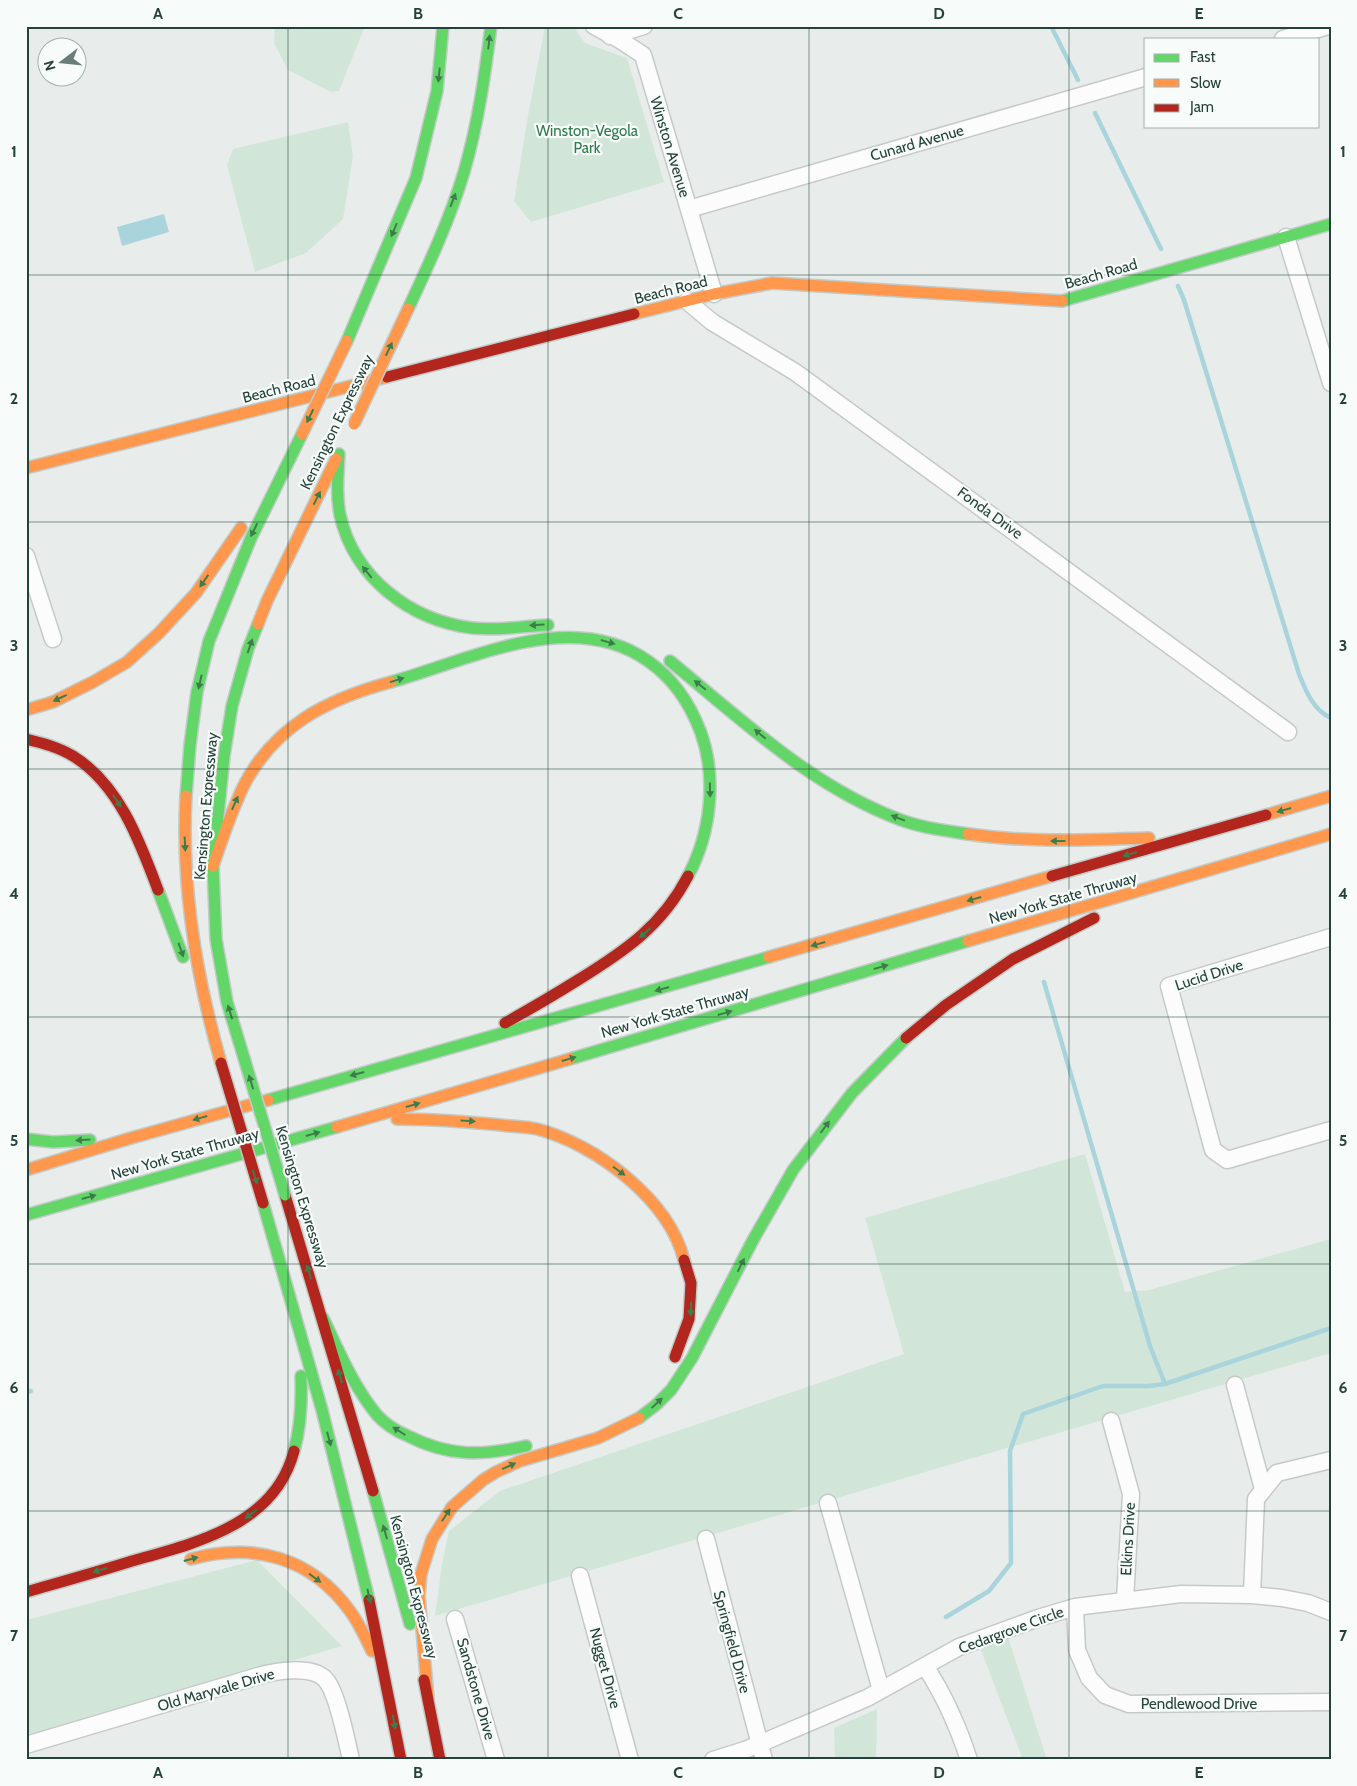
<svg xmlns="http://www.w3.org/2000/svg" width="1357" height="1786" viewBox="0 0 1357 1786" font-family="Cabin,sans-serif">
	<rect width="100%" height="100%" fill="#e8edeb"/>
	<path fill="#d1e6d8" d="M275,26H365L339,91L331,92L288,70L274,43Z
		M545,26H573L585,43L627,58L664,182L531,222L514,201L529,110Z
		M348,122L353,156L343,219L306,253L255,272L227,165L233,149Z
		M1085,1154L1125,1292L1149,1290L1331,1239V1353L435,1616L442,1564L449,1531L500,1491L904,1354L865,1218Z
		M257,1560L342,1646L26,1739V1620Z
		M1008,1637L1047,1760H1023L981,1650Z
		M877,1709L876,1760H835L834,1728Z"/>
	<path fill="#a9d4db" d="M164,214L169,232L122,246L117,227Z"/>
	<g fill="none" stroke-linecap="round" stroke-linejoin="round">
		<path stroke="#a9d4db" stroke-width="4.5" d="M1051,26L1078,80
			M1095,113L1161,249
			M1178,286L1184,300L1299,674C1306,691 1313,710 1331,718
			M1044,982L1150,1346L1165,1384
			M26,1392L31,1391
			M946,1617L989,1591L1011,1563L1010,1451L1023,1414L1103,1386H1148L1165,1384L1331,1328"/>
		<g stroke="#c5cac8" stroke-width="19">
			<path id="street" d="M594,26L620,40L643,55L714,294
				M610,36L644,26
				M1283,39L1328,26
				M689,209L1146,77
				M1286,237L1331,383
				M687,301L712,322L795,372L1288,732
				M26,556L53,639
				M1331,937L1169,986L1213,1150L1227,1160L1331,1130
				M1235,1385L1263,1489
				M1111,1421L1131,1494L1125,1600
				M828,1503L881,1690
				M706,1539L764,1760
				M580,1576L630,1760
				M1252,1595L1256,1499L1277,1473L1331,1460
				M1075,1607L1077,1650L1089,1678L1105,1695L1129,1704L1331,1702
				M455,1619L496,1760
				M925,1666C944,1695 958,1726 969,1760
				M26,1745L258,1676C275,1671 311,1665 325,1679C337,1691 347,1742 351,1760
				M713,1760L745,1750L867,1698L959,1647L1038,1618L1075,1607L1181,1594L1252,1595L1282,1598L1308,1603L1331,1612"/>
		</g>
		<g stroke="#c3cbc8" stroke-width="14">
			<path id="fast" d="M1062,301L1331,224
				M408,309C429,264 450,219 464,172C478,124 485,75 491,26
				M347,341L416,178L437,91L443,26
				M339,454C338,474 336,495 340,515C354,577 409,620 472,628C497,631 523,626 548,625
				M670,661C742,720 812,787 901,820C923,828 946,831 968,834
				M391,682C470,660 571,607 648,661C674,679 690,703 701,733C717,778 711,833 688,876
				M186,796L190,745L197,692L209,641L251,538L302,434
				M158,890L183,957
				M244,1058L227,1002L216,939L213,866L224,756L232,706L248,649L258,624
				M570,1059L968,941
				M268,1100L769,957
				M26,1139L53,1142L90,1140
				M263,1203L322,1410L369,1600
				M26,1215L337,1127
				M323,1318C339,1351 353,1386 377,1415C385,1424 396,1431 408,1436C449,1457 482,1456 526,1446
				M639,1418L656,1405L671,1390L692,1358L753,1240L793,1170L852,1093L906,1038
				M294,1451C301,1426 302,1402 301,1376
				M373,1491L410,1624"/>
		</g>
		<g stroke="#c3cbc8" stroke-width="14">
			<path id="slow" d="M634,314L714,294L772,283L1062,301
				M26,468L387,377
				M258,624L267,601L336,459
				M26,710L53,702L93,682L127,662L159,633L196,593L241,528
				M186,796C181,887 196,976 221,1063
				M1266,815L1331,796
				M968,834C1030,843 1087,840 1149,838
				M213,866C222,839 231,813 243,787C274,726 327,699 391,682
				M968,941L1331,834
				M769,957L1052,876
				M397,1119C435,1119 472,1122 510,1126C519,1127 528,1127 537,1129C595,1144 669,1199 684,1260
				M337,1127L570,1059
				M26,1170L131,1138L268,1100
				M191,1559C253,1542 311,1557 350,1611C359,1623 365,1637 372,1651
				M428,1698L419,1596L421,1574L432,1539L452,1507L483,1480L496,1472L520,1461L598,1438L639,1418"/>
		</g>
		<g stroke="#c3cbc8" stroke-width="14">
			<path id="jam" d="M387,377L634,314
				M26,739C42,743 58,747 73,756C119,784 140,842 158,890
				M1052,876L1266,815
				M505,1023C530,1009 554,995 578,980C625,951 662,926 688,876
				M906,1038L946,1005L1013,959L1094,918
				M285,1195L373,1491
				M675,1357L689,1319L691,1283L684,1260
				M26,1592C61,1582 97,1572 132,1561C196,1543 275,1525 294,1451
				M369,1600L401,1760
				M424,1680L440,1760"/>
		</g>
		<use href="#street" stroke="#fcfcfc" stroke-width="16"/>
		<use href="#fast" stroke="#63d668" stroke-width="11"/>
		<use href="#slow" stroke="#ff974d" stroke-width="11"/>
		<use href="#jam" stroke="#b3261e" stroke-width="11"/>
		<g stroke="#c3ccc9" stroke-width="14" stroke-linecap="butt">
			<path id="fast-bridge" d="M244,1058L285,1195"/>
		</g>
		<g stroke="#c3ccc9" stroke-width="14" stroke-linecap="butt">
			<path id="slow-bridge" d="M354,424L408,309
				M302,434L347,341"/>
		</g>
		<g stroke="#c3ccc9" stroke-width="14" stroke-linecap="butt">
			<path id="jam-bridge" d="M221,1063L263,1203"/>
		</g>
		<use href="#fast-bridge" stroke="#63d668" stroke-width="11"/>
		<use href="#slow-bridge" stroke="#ff974d" stroke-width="11"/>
		<use href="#jam-bridge" stroke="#b3261e" stroke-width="11"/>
	</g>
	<defs><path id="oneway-solid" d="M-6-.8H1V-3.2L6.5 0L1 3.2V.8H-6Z" transform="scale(1.25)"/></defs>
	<g fill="#3d7d4c">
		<use href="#oneway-solid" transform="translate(489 42) rotate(-84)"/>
		<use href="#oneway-solid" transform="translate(439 75) rotate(96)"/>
		<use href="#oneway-solid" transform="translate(453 200) rotate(-69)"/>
		<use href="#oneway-solid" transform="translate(394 230) rotate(113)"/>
		<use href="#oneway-solid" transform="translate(389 349) rotate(-65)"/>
		<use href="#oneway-solid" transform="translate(310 416) rotate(116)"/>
		<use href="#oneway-solid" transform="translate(317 498) rotate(-63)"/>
		<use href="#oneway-solid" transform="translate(254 530) rotate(116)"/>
		<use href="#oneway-solid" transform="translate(367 572) rotate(-129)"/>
		<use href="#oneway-solid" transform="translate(204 581) rotate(125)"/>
		<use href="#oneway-solid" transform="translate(537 625) rotate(177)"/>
		<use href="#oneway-solid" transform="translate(608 642) rotate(16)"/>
		<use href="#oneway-solid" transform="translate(250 646) rotate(-71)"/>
		<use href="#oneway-solid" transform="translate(397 680) rotate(-17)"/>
		<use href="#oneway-solid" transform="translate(200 682) rotate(103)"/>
		<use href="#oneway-solid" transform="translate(700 685) rotate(-141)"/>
		<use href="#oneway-solid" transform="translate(60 698) rotate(155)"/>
		<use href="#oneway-solid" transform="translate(760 734) rotate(-140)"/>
		<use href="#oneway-solid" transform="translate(710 790) rotate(89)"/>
		<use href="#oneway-solid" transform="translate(117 801) rotate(56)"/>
		<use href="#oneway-solid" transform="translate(235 803) rotate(-66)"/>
		<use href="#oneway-solid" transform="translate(1284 810) rotate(164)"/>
		<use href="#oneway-solid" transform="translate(898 818) rotate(-159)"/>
		<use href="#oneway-solid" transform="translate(1058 841) rotate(180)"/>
		<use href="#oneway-solid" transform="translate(185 844) rotate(87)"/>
		<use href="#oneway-solid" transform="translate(1130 854) rotate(164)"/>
		<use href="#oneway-solid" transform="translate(974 899) rotate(164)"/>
		<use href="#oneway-solid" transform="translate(645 933) rotate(139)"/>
		<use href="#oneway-solid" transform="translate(818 944) rotate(164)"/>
		<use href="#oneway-solid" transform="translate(181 950) rotate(70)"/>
		<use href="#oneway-solid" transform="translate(881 967) rotate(-16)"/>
		<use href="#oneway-solid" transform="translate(662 989) rotate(164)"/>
		<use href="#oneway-solid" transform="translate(230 1012) rotate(-107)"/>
		<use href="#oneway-solid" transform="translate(725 1013) rotate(-16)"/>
		<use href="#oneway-solid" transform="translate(569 1059) rotate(-16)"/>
		<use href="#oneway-solid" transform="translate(357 1074) rotate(165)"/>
		<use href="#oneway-solid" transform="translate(251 1082) rotate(-107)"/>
		<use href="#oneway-solid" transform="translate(413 1105) rotate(-16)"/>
		<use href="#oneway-solid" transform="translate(200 1118) rotate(164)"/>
		<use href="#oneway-solid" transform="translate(468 1121) rotate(4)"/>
		<use href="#oneway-solid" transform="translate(825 1127) rotate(-53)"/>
		<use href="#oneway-solid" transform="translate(313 1134) rotate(-16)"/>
		<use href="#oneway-solid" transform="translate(83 1140) rotate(177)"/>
		<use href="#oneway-solid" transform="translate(619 1171) rotate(36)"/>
		<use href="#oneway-solid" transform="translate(255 1177) rotate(73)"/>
		<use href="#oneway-solid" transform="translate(89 1197) rotate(-16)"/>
		<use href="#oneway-solid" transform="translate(741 1265) rotate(-63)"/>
		<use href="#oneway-solid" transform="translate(309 1272) rotate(-107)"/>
		<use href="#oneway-solid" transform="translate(691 1309) rotate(92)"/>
		<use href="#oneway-solid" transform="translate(340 1376) rotate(-106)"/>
		<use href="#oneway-solid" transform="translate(657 1403) rotate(-43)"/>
		<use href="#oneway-solid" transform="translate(399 1431) rotate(-148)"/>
		<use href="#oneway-solid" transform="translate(329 1439) rotate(75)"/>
		<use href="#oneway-solid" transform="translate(509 1466) rotate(-24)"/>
		<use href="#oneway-solid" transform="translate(251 1514) rotate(143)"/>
		<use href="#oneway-solid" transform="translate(446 1515) rotate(-57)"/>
		<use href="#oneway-solid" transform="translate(385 1532) rotate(-106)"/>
		<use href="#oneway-solid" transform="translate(191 1559) rotate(-15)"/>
		<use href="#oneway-solid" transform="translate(100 1570) rotate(164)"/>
		<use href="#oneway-solid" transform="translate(315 1578) rotate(36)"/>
		<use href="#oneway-solid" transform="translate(369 1596) rotate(77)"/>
		<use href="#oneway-solid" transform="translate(394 1722) rotate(80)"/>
	</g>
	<path fill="none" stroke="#24423a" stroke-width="1" stroke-opacity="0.55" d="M288,26V1760M548,26V1760M809,26V1760M1069,26V1760M26,275H1331M26,522H1331M26,769H1331M26,1017H1331M26,1264H1331M26,1511H1331"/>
	<g text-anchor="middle" stroke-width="4.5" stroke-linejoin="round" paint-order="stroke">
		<g font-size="15" fill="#2d7a4b" stroke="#f7fbf9">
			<text x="587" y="136">Winston-Vegola<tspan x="587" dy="17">Park</tspan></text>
		</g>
		<g font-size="15" fill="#24423a" stroke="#f7fbf9">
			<text transform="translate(917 143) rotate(-16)" y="5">Cunard Avenue</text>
			<text transform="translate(670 147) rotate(73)" y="5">Winston Avenue</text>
			<text transform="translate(1101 274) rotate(-16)" y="5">Beach Road</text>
			<text transform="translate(671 290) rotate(-14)" y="5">Beach Road</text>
			<text transform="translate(279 389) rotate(-14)" y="5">Beach Road</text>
			<text transform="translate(337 422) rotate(-64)" y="5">Kensington Expressway</text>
			<text transform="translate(990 513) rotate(36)" y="5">Fonda Drive</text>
			<text transform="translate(206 806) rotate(-85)" y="5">Kensington Expressway</text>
			<text transform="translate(1063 898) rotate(-16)" y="5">New York State Thruway</text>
			<text transform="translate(1209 975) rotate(-18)" y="5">Lucid Drive</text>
			<text transform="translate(675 1012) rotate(-16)" y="5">New York State Thruway</text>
			<text transform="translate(185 1154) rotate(-16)" y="5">New York State Thruway</text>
			<text transform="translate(302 1197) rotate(73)" y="5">Kensington Expressway</text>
			<text transform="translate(1128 1539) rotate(-87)" y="5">Elkins Drive</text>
			<text transform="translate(414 1587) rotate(75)" y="5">Kensington Expressway</text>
			<text transform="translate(1011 1630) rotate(-20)" y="5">Cedargrove Circle</text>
			<text transform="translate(732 1642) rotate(75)" y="5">Springfield Drive</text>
			<text transform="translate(605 1668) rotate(75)" y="5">Nugget Drive</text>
			<text transform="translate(476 1689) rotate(74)" y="5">Sandstone Drive</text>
			<text transform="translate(216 1690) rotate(-16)" y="5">Old Maryvale Drive</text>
			<text x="1199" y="1709">Pendlewood Drive</text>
		</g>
	</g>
	<rect width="1357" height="1786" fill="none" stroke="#f7fbf9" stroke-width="55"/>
	<rect x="1144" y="38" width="175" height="90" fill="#f7fbf9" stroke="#a3b1ad"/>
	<rect x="1154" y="54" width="25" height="8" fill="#63d668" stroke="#a3b1ad"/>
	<text x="1190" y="62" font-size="15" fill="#24423a">Fast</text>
	<rect x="1154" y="79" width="25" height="8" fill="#ff974d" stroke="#a3b1ad"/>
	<text x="1190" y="88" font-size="15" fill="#24423a">Slow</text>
	<rect x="1154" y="104" width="25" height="8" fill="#b3261e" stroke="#a3b1ad"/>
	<text x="1190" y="112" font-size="15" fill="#24423a">Jam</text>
	<g transform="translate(62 62) rotate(254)"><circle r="24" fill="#f7fbf9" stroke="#a3b1ad"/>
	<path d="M0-4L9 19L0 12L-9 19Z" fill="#697e78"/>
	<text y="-8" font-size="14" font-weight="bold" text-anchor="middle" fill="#24423a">N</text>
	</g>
	<rect x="28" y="28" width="1302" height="1730" fill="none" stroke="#24423a" stroke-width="2"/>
	<g font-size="16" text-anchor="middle" font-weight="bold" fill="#24423a">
		<text x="158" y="19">A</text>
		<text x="418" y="19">B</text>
		<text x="678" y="19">C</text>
		<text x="939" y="19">D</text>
		<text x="1199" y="19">E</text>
		<text x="14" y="157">1</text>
		<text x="1343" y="157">1</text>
		<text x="14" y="404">2</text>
		<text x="1343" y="404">2</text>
		<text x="14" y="651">3</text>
		<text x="1343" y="651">3</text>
		<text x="14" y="899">4</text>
		<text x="1343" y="899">4</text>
		<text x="14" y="1146">5</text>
		<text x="1343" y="1146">5</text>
		<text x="14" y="1393">6</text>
		<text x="1343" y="1393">6</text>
		<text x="14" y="1641">7</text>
		<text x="1343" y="1641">7</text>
		<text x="158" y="1778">A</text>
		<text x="418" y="1778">B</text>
		<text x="678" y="1778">C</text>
		<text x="939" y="1778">D</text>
		<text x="1199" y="1778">E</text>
	</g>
</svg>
